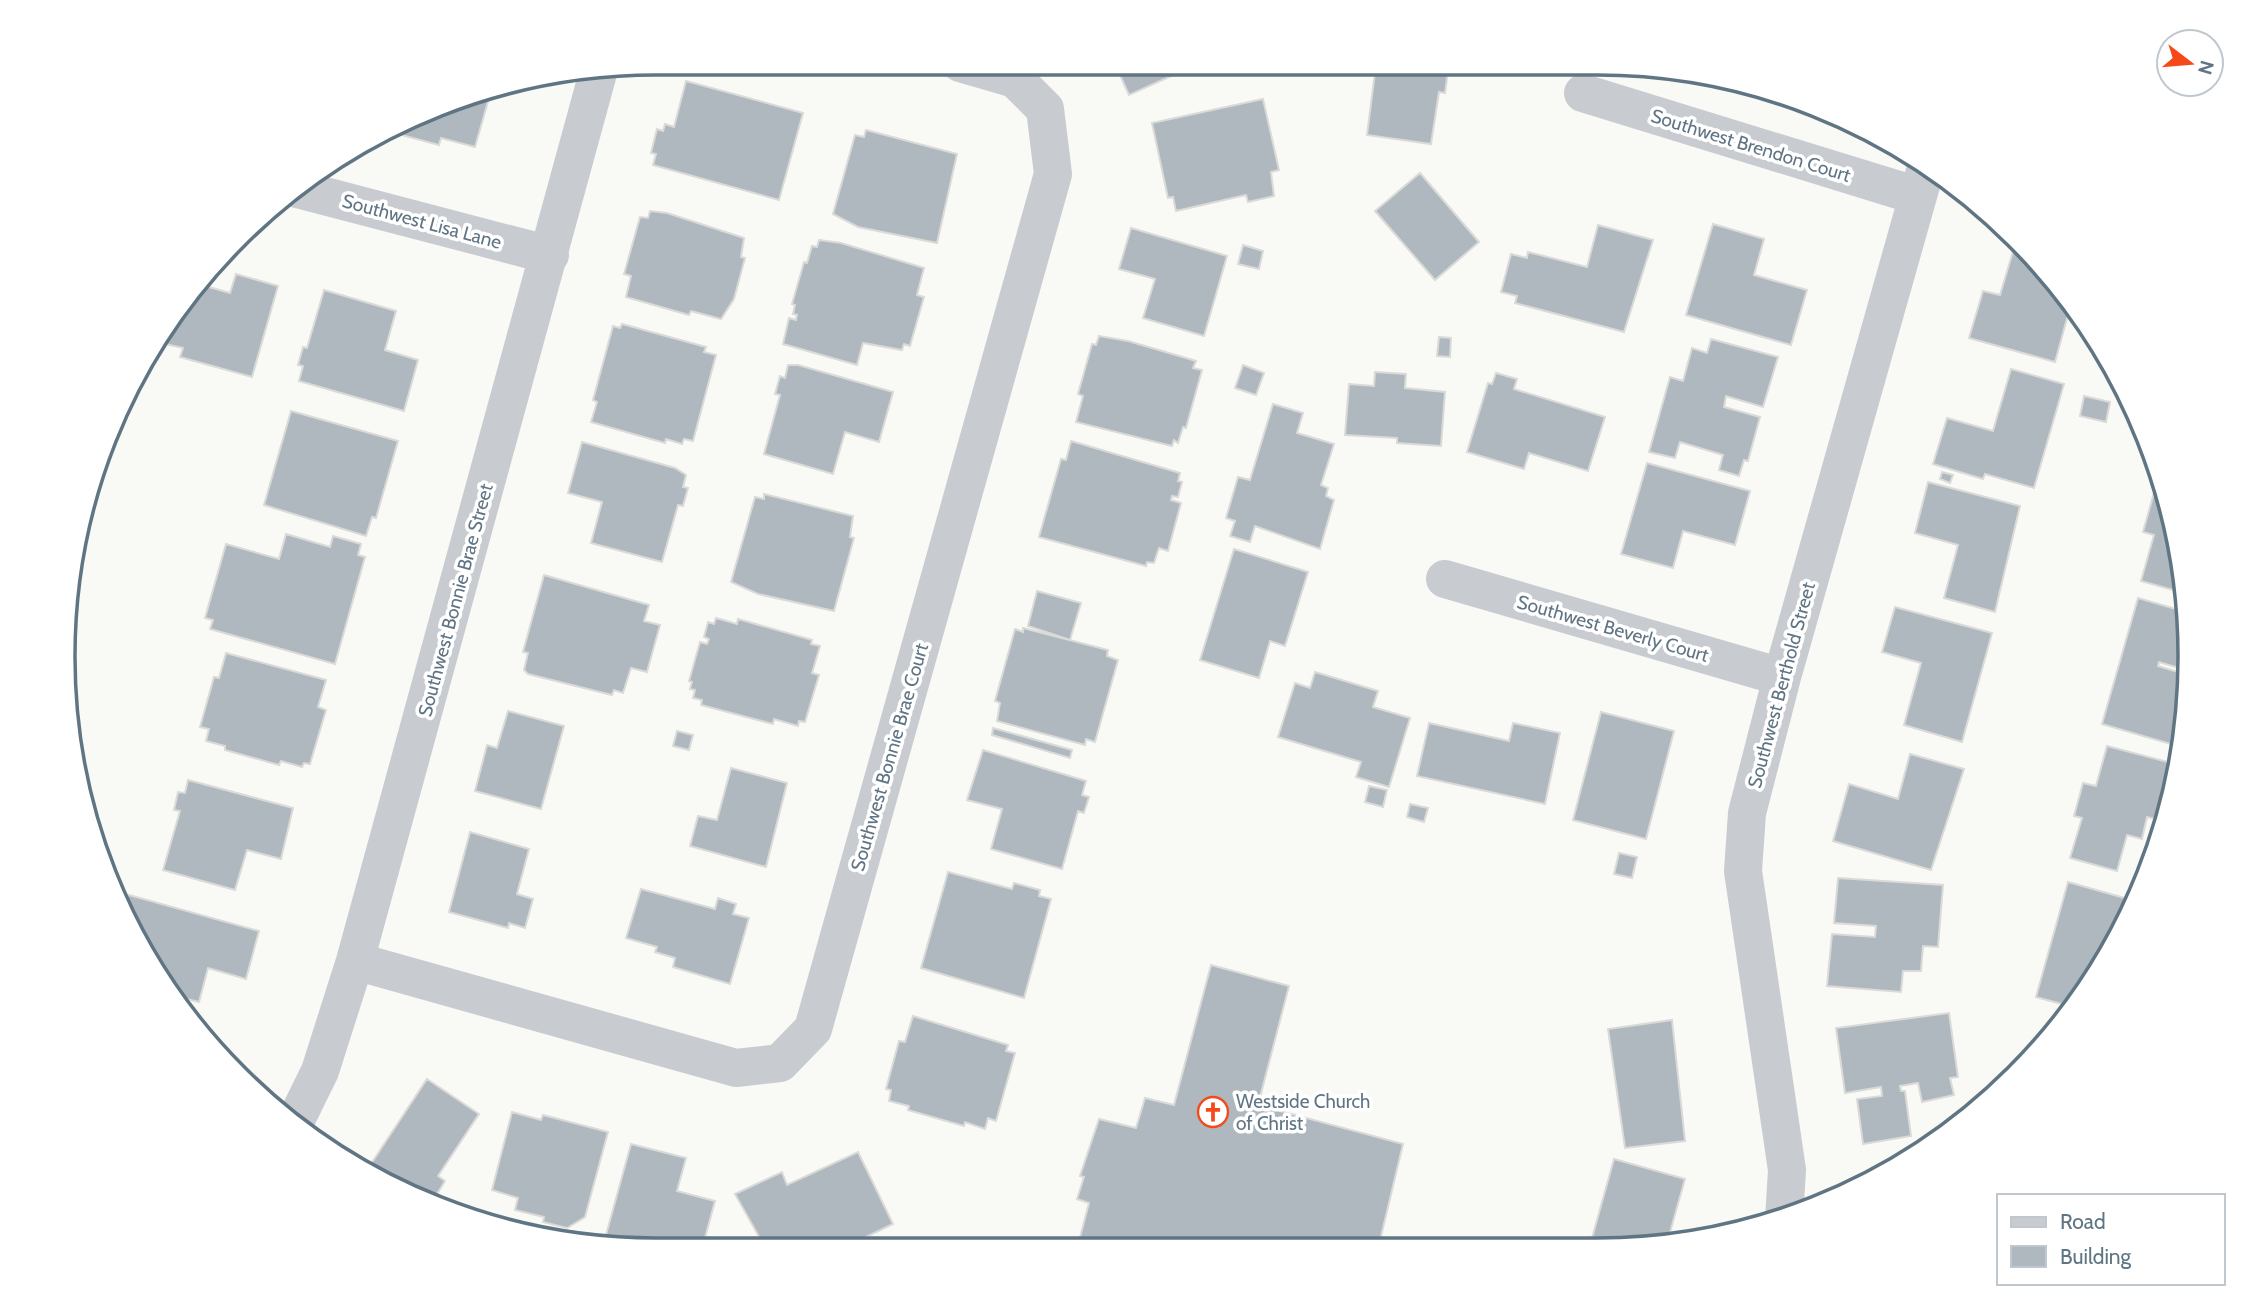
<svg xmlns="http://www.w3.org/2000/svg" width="2253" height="1313" viewBox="0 0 2253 1313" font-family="Cabin,sans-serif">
	<rect width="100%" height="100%" fill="#f9f9f6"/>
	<path fill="#aeb8be" stroke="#dadad8" stroke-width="2" d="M1115,64H1198L1129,95Z
		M1376,64H1449L1445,93L1439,92L1431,144L1367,135Z
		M686,81L803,113L779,200L653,165L656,154L651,153L657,129L663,131L665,124L674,127Z
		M491,91L475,147L441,138L439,145L394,133L466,94Z
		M1263,99L1279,170L1271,172L1274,196L1248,202L1246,195L1176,211L1173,197L1168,198L1152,123Z
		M866,130L957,154L937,243L858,227L833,214L855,135L864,137Z
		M1420,173L1479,242L1435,280L1375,211Z
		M650,211L667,213L744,238L741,257L745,258L734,299L721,319L691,311L689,315L626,297L631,276L624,274L640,217L648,218Z
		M1713,224L1764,239L1754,275L1807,290L1791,345L1686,315Z
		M1598,225L1653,240L1624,332L1515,303L1517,296L1501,292L1511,254L1527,258L1528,252L1587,267Z
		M1131,228L1227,256L1204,336L1143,318L1155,279L1119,269Z
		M2017,238L2071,304L2055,362L1969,338L1983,291L2000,295Z
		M819,240L841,243L924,268L917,295L924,297L910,346L904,344L902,350L863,343L857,365L783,344L789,318L796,320L797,315L793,314L795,305L792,304L804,262L807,263L812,246L817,247Z
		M1243,245L1263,251L1259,269L1238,264Z
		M236,274L278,286L252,377L180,357L183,348L161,343L166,323L202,285L230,293Z
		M324,290L396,311L385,350L418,360L404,411L299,381L303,366L298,365L303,347L307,348Z
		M622,324L706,347L704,352L716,355L693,441L684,439L682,444L666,439L665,443L591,422L597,402L593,400L613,326L620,328Z
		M1099,336L1128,341L1196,361L1193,368L1202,370L1186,428L1183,427L1178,443L1174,440L1172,446L1076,422L1083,396L1078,394L1092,344L1096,345Z
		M1439,337L1451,338L1450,357L1437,356Z
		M1711,339L1778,357L1763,407L1726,396L1724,407L1760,417L1748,461L1744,460L1739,476L1719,470L1723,455L1680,442L1675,458L1649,452L1670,377L1683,381L1692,348L1707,353Z
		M788,365H798L893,392L879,442L845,432L833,474L764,454L780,395L775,394L780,376L785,378Z
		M1243,365L1264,373L1256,395L1235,388Z
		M2011,369L2064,384L2034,488L1985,474L1983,479L1933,464L1947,418L1993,431Z
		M1375,372L1406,374L1405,388L1445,392L1441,446L1397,443V438L1345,435L1349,384L1374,386Z
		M1496,373L1517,379L1514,389L1605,417L1588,471L1529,453L1524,469L1467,452L1488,383L1492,384Z
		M2084,396L2110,402L2106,422L2080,416Z
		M1273,404L1303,413L1297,433L1334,444L1321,485L1328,488L1326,496L1334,500L1320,549L1255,526L1250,542L1230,536L1235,521L1226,518L1238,477L1250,480Z
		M291,411L398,441L376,518L372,517L366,536L264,505Z
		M1071,441L1180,473L1178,481L1182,482L1178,497L1172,496L1171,500L1181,503L1168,551L1159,548L1154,563L1147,562L1146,566L1039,537L1061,459L1066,460Z
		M582,442L675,468L686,475L683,487L688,488L683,506L678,505L662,562L591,543L602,502L568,493Z
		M1647,463L1750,491L1735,545L1683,531L1673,568L1621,554Z
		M1942,472L1953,475L1950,483L1940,479Z
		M1928,482L2020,506L1995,612L1944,598L1958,545L1915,533Z
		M2157,482L2161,484L2179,540L2184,593L2141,581L2154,535L2143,532Z
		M764,494L853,516L850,537L854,538L834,611L758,594L731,582L755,497L764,499Z
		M286,534L330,547L333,536L361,544L358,555L365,557L335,664L210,629L213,620L205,618L226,544L279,559Z
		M1234,549L1308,572L1285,646L1270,641L1259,678L1200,660Z
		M544,575L649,605L644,621L660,625L647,672L631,668L623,693L614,690L612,695L528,674L524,670L528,653L523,652Z
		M1037,591L1081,603L1070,640L1028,626Z
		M2138,598L2186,612L2189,671L2159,662L2158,666L2188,675L2181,747L2102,724Z
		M1895,607L1992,633L1962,742L1904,725L1921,663L1882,652Z
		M716,618L737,624L738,619L812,640L811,644L820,646L812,673L819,675L805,722L799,721L798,726L774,719L773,724L701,705L702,700L693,698L695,690L690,689L692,682L689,681L700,642L707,644L709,639L704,637L708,622L714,624Z
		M1023,628L1108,650L1107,656L1118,660L1095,742L1086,739L1085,745L997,721L1000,703L995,701L1015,629L1023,632Z
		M226,653L326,680L318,707L326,710L310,764L304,763L302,767L281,761L279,765L225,750V746L206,741L209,729L200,727L214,677L219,678Z
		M1315,672L1378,691L1373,707L1410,718L1389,787L1356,777L1361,762L1278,737L1295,683L1310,688Z
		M508,711L564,726L541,809L475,791L487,745L497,748Z
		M1601,712L1674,731L1646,839L1573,820Z
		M1429,723L1509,741L1513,723L1560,733L1545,804L1417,776Z
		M993,728L1072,750L1070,758L992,735Z
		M677,731L693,735L689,750L673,746Z
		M2107,746L2179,765L2164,821L2147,817L2142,839L2127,835L2117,871L2070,858L2082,818L2074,816L2083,783L2096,786Z
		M983,750L1086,781L1082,795L1089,797L1084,813L1078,811L1062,869L991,849L1002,809L967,800Z
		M1910,754L1964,769L1931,870L1833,841L1849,784L1898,799Z
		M731,768L787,783L766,867L690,846L698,816L717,820Z
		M188,780L293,808L281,859L247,850L235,890L163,870L180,811L174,810L178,792L185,793Z
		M1369,786L1387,790L1383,807L1365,802Z
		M1410,804L1428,808L1424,822L1407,817Z
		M470,832L529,849L517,894L533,899L525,928L509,923L508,928L449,912Z
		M1619,853L1637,857L1632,878L1614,874Z
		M948,872L1012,889L1014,883L1040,890L1039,896L1051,899L1024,998L921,968Z
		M1838,878L1943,885L1938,947L1923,946L1921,971H1903L1901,992L1827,986L1832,934L1875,937L1876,926L1834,923Z
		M2068,882L2135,901L2096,975L2091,973L2085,992L2073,1007L2036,997Z
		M641,889L715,909L718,898L736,904L733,914L749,918L730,984L673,967L675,958L655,952L657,947L626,938Z
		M129,895L259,931L246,979L208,968L199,1002L179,997L124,910Z
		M1211,965L1289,986L1258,1105L1403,1144L1378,1249H1077L1089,1203L1077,1199L1084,1177L1080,1176L1099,1119L1136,1128L1145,1098L1174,1105Z
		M1949,1013L1958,1077L1950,1078L1954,1095L1922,1102L1918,1083L1900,1086L1901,1091H1905L1911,1136L1863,1144L1857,1099L1882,1096L1881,1087L1845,1093L1836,1028Z
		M913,1016L1008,1045L1006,1051L1015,1053L996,1121L988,1118L985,1129L965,1122L964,1126L908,1110L909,1106L889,1101L891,1090L886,1089L899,1041L905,1042Z
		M1672,1020L1685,1141L1625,1148L1608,1029Z
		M427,1079L479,1114L438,1176L445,1181L432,1202L367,1170Z
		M512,1112L541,1120L543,1115L608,1132L585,1217L567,1228L543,1222L544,1217L515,1210L518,1198L492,1190Z
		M631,1144L686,1158L677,1191L715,1201L702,1249H657L606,1235Z
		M858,1152L893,1224L841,1249H806L804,1243L790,1249H766L735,1194L782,1172L787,1185Z
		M1614,1159L1685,1179L1667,1243L1636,1249H1589Z"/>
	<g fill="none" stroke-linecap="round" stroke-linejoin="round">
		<path stroke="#c8ccd0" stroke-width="38" d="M1583,93L1918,196
			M294,188L550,255
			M1445,579L1782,677
			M355,961L736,1068L780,1063L813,1029L1053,174L1045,109L1015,79L960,63
			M295,1122L320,1071L355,961L598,73
			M1784,1219L1787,1170L1743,871L1747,813L1782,677L1927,164"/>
	</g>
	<defs>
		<g id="church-ring" transform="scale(1.575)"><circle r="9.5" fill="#fff" stroke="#f54919" stroke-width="1.5"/><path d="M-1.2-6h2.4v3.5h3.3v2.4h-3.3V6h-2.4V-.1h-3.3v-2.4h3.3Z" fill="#f54919"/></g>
	</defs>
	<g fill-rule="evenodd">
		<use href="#church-ring" x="1213" y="1112"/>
	</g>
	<g text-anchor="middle" stroke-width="7" stroke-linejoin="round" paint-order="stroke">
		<g font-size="19" fill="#607584" stroke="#fff">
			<text transform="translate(1751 145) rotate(17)" y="7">Southwest Brendon Court</text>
			<text transform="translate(422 221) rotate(15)" y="7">Southwest Lisa Lane</text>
			<text transform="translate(455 600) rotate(-75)" y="7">Southwest Bonnie Brae Street</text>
			<text transform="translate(1613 628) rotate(16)" y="7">Southwest Beverly Court</text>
			<text transform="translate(1781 685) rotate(-75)" y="7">Southwest Berthold Street</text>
			<text transform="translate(889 757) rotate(-74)" y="7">Southwest Bonnie Brae Court</text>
		</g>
		<g font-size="19" fill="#607584" stroke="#fff" text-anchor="start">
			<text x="1236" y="1108">Westside Church<tspan x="1236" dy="22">of Christ</tspan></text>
		</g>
	</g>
	<path d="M0 0H2253V1313H0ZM656 75H1597A581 581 0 0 1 2178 656V657A581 581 0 0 1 1597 1238H656A581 581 0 0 1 75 657V656A581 581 0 0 1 656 75Z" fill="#fff" fill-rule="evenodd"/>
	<path fill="none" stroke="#607584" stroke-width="3.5" d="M656 75H1597A581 581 0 0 1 2178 656V657A581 581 0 0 1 1597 1238H656A581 581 0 0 1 75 657V656A581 581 0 0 1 656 75Z"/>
	<rect x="1997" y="1194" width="228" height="91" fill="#ffffff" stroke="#bfc8ce" stroke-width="2"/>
	<rect x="2011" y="1217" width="35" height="10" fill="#c8ccd0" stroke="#bfc8ce" stroke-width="2"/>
	<text x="2060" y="1229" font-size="21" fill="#607584">Road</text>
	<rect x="2011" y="1246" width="35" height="21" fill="#aeb8be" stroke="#bfc8ce" stroke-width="2"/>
	<text x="2060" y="1264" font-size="21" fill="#607584">Building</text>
	<g transform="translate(2190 63) rotate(106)"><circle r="33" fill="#ffffff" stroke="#bfc8ce" stroke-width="2"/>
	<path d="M0-5L12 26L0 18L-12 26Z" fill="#f54919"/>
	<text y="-10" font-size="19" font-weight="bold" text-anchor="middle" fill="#607584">N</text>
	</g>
</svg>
